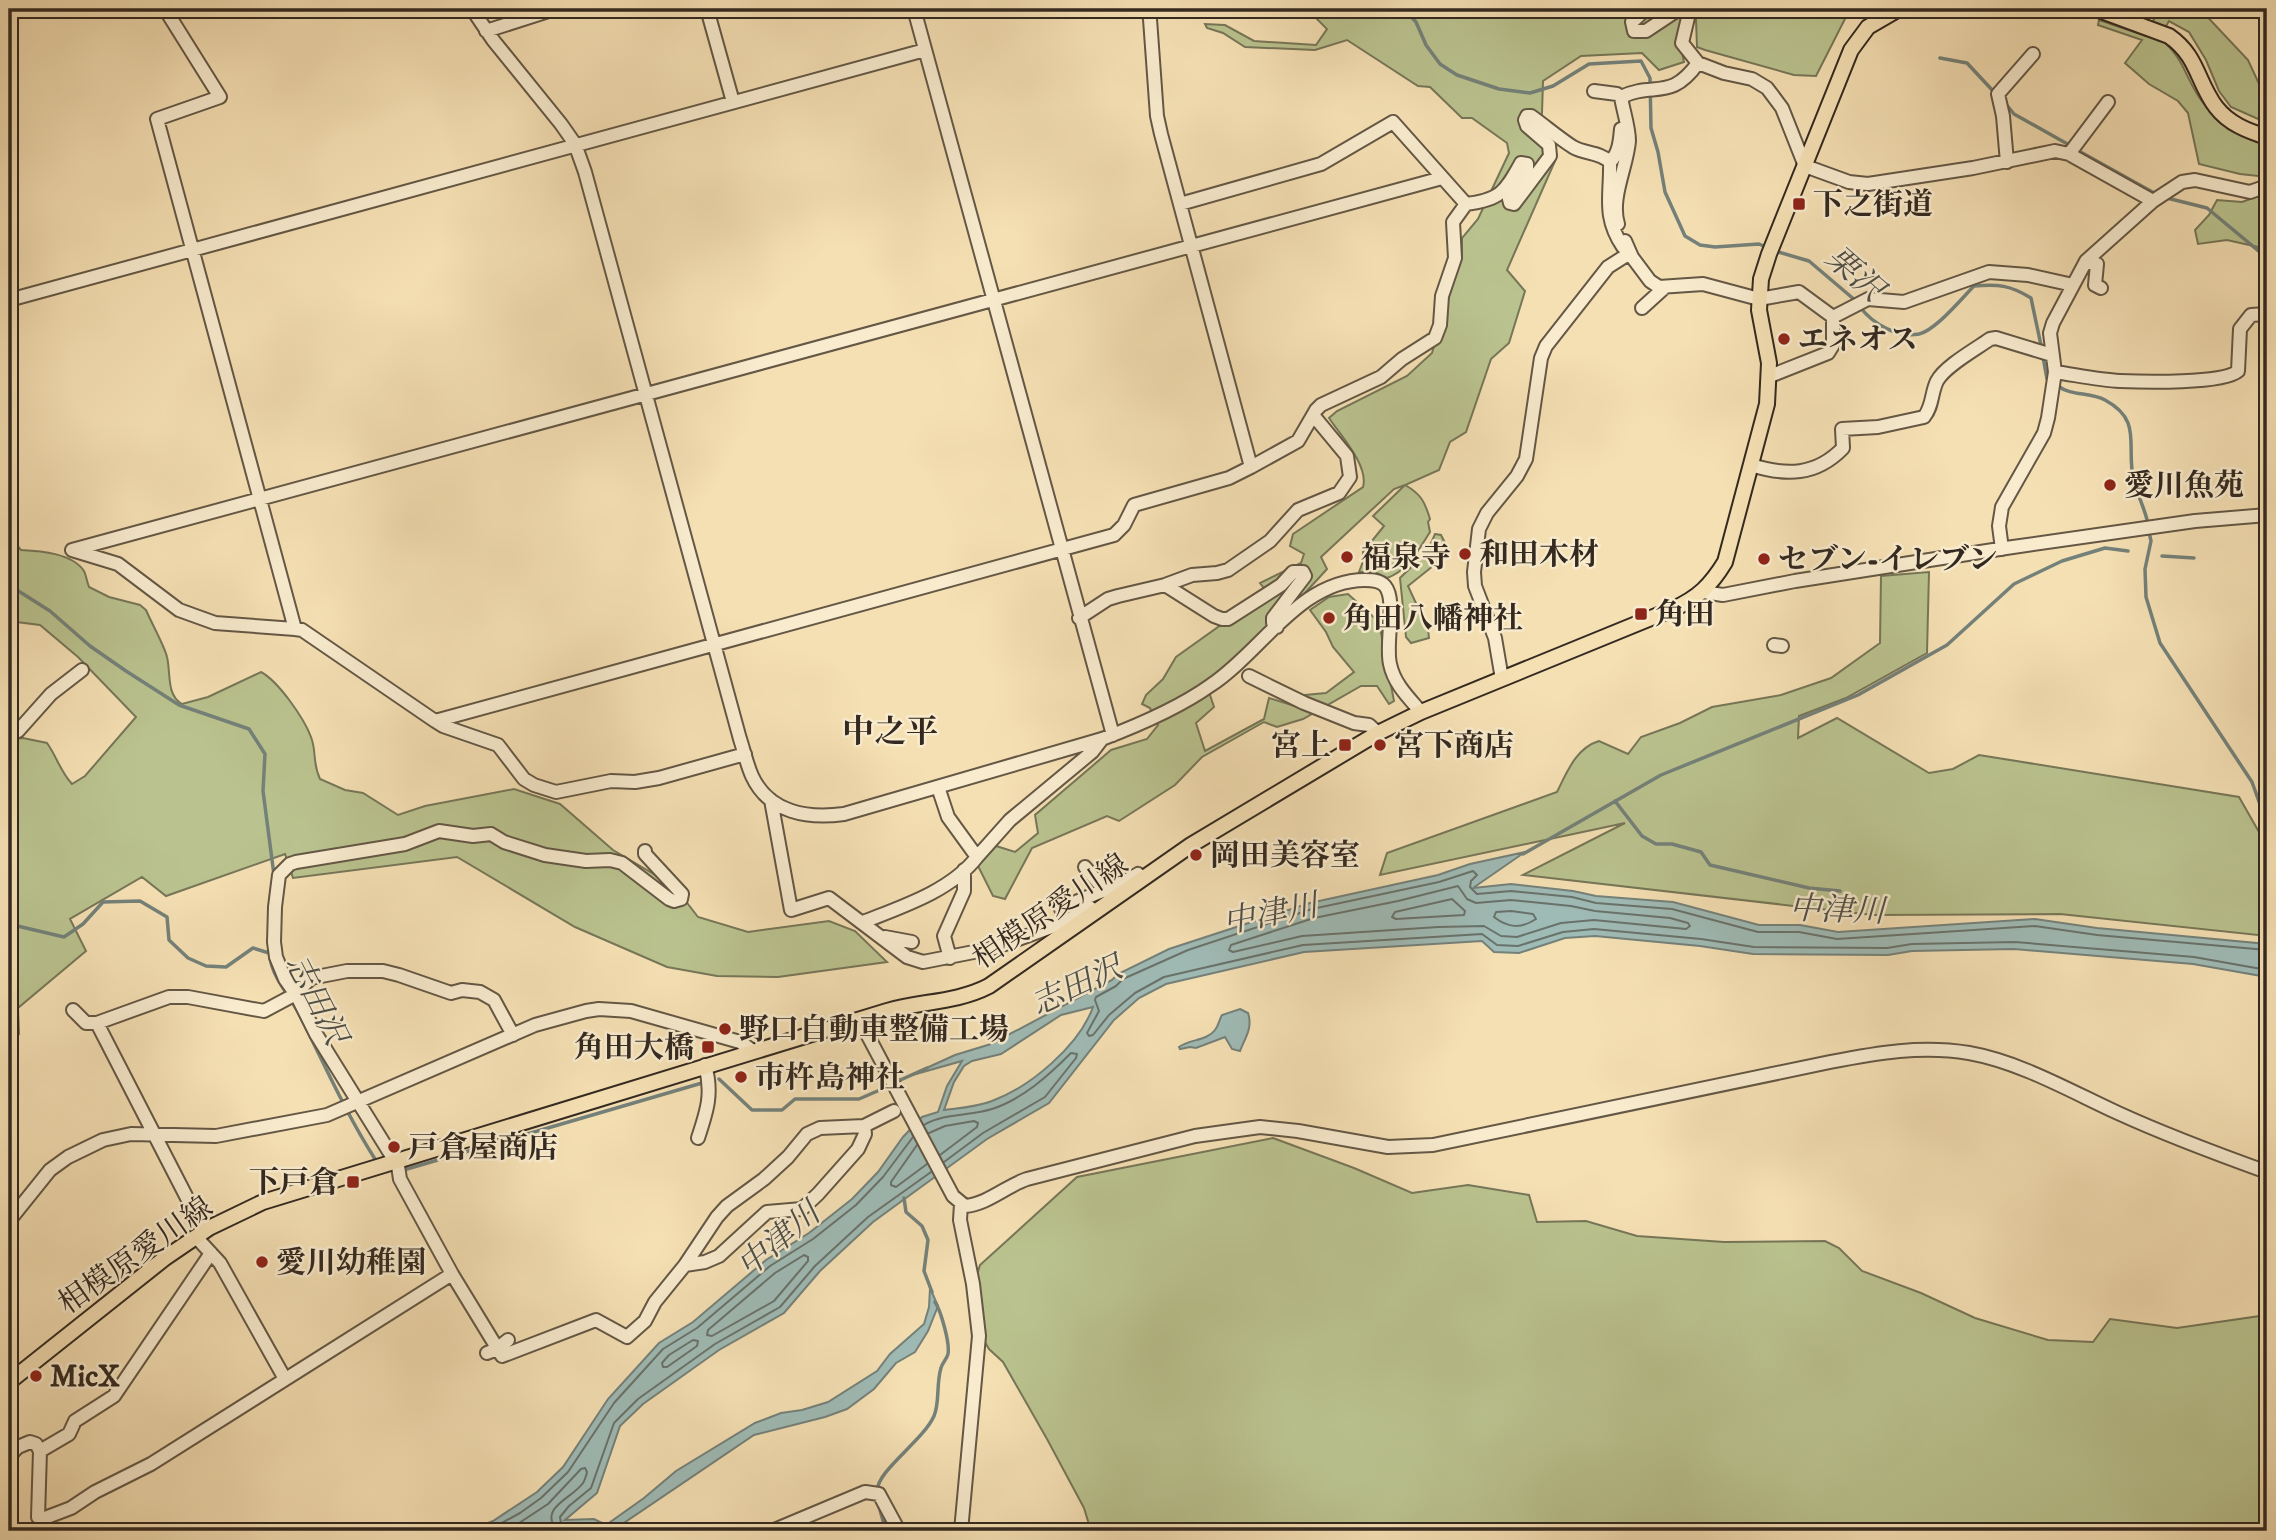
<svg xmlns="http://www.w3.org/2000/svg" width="2276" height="1540" viewBox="0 0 2276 1540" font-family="'IM FELL DW Pica','Noto Serif JP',serif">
	<rect width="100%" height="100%" fill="#f5e0b4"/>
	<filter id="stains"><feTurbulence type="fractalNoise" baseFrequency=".00286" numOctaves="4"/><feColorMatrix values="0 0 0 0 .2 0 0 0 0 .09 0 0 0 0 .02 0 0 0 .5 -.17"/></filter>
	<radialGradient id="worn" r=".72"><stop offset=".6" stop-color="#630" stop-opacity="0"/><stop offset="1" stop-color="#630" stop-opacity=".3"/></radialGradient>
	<path fill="#bac38f" stroke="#767658" stroke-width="2" d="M1300,9H1603L1608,11L1611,9H1850L1816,76L1794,75L1705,50L1697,47L1696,20H1684L1681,47L1684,62L1659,70L1642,53L1581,56L1543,81L1542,113L1539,132L1555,161L1507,270L1525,291L1509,343L1491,359L1466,432L1450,442L1439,470L1405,485C1421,494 1425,502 1430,519L1428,522L1430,532C1419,549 1408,571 1387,578L1375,572H1359L1364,559L1363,552L1384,526L1373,516L1405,485L1394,489L1321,557L1327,569C1290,610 1251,651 1206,683L1214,707L1196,723L1205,751L1264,719L1269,698L1298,707L1305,695L1326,693L1354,672L1333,647L1326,632L1310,610L1329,597L1348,594L1379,622L1394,701L1389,704L1377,686H1361L1303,719L1277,727L1264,722L1202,757L1175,785L1119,821L1107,816L1032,848L1005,899L993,896L978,866L996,846L1015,852L1038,833L1035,815L1111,750L1147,739L1158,725L1150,708L1142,704L1146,695L1163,679L1176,657L1267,592L1260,583L1301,563L1304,554L1290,546L1293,534L1363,487C1369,466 1341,436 1329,418L1337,411L1407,376L1432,353L1462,254V238L1478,219L1509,153L1507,143L1472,118H1462L1430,87L1418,86L1347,40L1315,50L1245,47L1223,33L1207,28L1205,24L1225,25L1254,41L1316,45L1327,29L1314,16Z
		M2139,9H2200L2248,60L2267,101V123L2231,107L2219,91L2206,60L2189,32L2169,21L2159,38C2185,58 2184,76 2201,100C2217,124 2241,137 2267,146V177L2240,174L2199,164L2188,113L2178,101L2149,84L2125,63L2142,40L2098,25L2099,20L2146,36L2156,15Z
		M2267,193V249L2227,240L2198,244L2195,230L2209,215L2217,200L2242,202Z
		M1435,534L1441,535L1446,545L1443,558L1408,586L1428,629L1429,638L1411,643L1406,637L1400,578L1427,552Z
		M9,536L21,550C40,551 72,553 84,571C86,575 87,582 89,587L109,597L140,605L146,610C151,622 165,647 167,657C171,673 166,695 182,704L208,697L261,672C278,681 304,718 311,737C317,753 312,762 320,779L345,790L363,793L398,815L425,806L514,789L560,804L613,850L674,886L698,917L748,932L829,921L855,931L887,962L778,977L717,976L667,967L575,927L457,857L293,878L285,854L166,896L142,877L70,919L86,951L18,1008L19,1034L9,1048V739L23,738L47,743C57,757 60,771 72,784L85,776L136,717L78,657L40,625L9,621Z
		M1929,572L1927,653L1846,698L1799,716L1798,738L1837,718L1929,773L1953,769L1979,755L2239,797L2267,846V936L2060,914L1873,915L1523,875L1625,823L1380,875L1387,853L1557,792C1567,772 1576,748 1599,741L1628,754L1641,737L1680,723L1712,707L1781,695L1831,678L1880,643L1881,576Z
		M1273,1138L1354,1168L1412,1193L1468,1185L1529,1195L1537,1222L1586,1221L1637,1236L1724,1242L1825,1241L1839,1248L1862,1271L1921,1293L1975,1318L2048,1340L2093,1342L2110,1319L2177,1328L2267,1315V1531H1091L1084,1508L1047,1439L1003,1362L989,1349L979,1332L976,1278L980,1265L1077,1177Z"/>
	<path fill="#9fbbb6" stroke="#74817a" stroke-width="2" fill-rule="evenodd" d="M1525,852L1473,888L1511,884L1573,891L1596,896L1673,902L1759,925H1800L1838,932L2035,919L2097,928L2267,944V977L2193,964L2014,949L1912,951L1888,955L1753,954L1700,946L1595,936L1565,938L1519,953L1494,952L1482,941L1304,952L1166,984L1139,998L1114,1020L1049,1103L987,1139L873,1222L820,1271L784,1313L719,1350L643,1404L620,1426L597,1493L565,1520L594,1519L606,1525L644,1498L676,1471L755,1423L781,1413L802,1410L828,1402L877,1371L890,1354L924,1324L929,1307L930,1288L938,1306L928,1331L915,1352L896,1363L874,1389L847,1409L825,1417L754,1435L612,1531H468L493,1521L537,1492L563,1467L608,1399L659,1343L693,1322L766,1260L809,1233L852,1199L878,1172L903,1137L922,1117L938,1112L947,1086L962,1061L909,1076L955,1055L991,1044L1112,980L1118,974L1169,949L1310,903L1438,875L1470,864ZM1093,1007C1079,1046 1030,1087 992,1101C977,1107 960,1108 944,1110L954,1082L964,1066L972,1061L1001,1054L1061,1015Z
		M1240,1009L1248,1013C1253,1028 1245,1038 1240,1051L1232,1049L1225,1037L1196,1048L1190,1047L1180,1049L1179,1047C1190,1039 1207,1041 1215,1030C1219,1025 1219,1020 1222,1015Z"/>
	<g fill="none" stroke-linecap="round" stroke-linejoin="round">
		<path stroke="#69726b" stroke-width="2" d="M1458,886L1467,899L1476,903L1511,900L1571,906L1595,911L1670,918L1688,923L1690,926L1686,929L1594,920L1561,923L1517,937L1501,936L1484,926L1438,927L1302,936L1233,952L1229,950L1231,945L1314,918L1398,901Z
			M1452,899L1465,911L1464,915L1396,919L1392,917L1395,912Z
			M1511,911L1533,914L1536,919C1521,929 1508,928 1494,917L1496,912Z
			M2267,950L2097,935L2035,926L1837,939L1799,932H1758L1672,909L1596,903L1572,897L1511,891L1477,894L1470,887L1471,881L1477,875L1473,871L1439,882L1312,909L1188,950L1123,979L1116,986L1096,997L1095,1000L1099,1011L1087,1033L1089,1036L1093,1035L1109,1015L1135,993L1164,977L1303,945L1482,934L1497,945L1518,946L1563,932L1594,929L1701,939L1754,947L1887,948L1912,944L2015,942L2194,957L2267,970
			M924,1125C944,1113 970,1116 992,1109C1023,1099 1049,1075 1071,1053L1077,1054L1076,1058L1045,1097L983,1133L944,1162
			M929,1133L945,1126L974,1121L978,1123L977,1127L940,1155
			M917,1145L891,1182V1185L896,1187L927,1164
			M804,1255L808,1257V1261L774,1301L712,1336L707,1335L708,1330L775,1273Z
			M693,1340L698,1341L697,1346L667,1367H663L662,1363L669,1355Z
			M487,1531L520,1513L541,1498L568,1472L614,1403L663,1349L697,1328L770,1266L813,1239L856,1205L883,1177L913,1137
			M507,1531L548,1504L581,1469L585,1468L587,1472C587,1473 584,1482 583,1483C572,1499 538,1507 557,1531
			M603,1531C587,1524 572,1531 561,1523L560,1517L569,1506L591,1488L614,1423L638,1399L715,1344L780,1307L815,1266L868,1217L931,1172"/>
		<path stroke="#74817a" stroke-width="3.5" d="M1404,9L1416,22L1426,45L1440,64L1457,75L1499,89L1530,93L1553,86L1589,64L1641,61L1650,78L1651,128L1658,152L1665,192L1685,236L1700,245L1715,247L1759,244L1768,248
			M1940,58L1967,63L1994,92
			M2005,103L2014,114L2071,146
			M2077,150L2156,194
			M2163,197L2207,208L2267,258
			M1775,251L1809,261L1856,301
			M1860,307C1873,324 1897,338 1919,334C1936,330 1962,298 1974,286C1998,284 2010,285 2031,298L2042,350
			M2043,357L2047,379L2051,382
			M2058,386C2071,396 2090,392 2105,400C2144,421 2125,446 2134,482C2138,496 2145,509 2148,524
			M2149,532L2151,541L2145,569L2146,597L2160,643L2252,782L2267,824
			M2162,556L2194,558
			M9,585L50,611L90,646L126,671L179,705L249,729L265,754L263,791L274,875
			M1615,801L1642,836L1656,844H1672L1701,852L1710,865L1809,888L1840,891
			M1523,854L1661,775L1858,695L1947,645L2014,584L2062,561L2105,548L2128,551
			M269,920L271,890
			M9,924L64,937L83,924L103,902L140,901L167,917L169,940L188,958L206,966L226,967L253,948L269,953
			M269,946C269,976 286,989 299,1014C324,1063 345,1112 375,1159
			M719,1079L752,1110H782L795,1099H859L889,1086
			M896,1082L927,1068
			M407,1169L702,1083
			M904,1198L906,1212L922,1226L928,1240L924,1271L932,1292
			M877,1492C876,1471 923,1441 934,1416C940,1402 936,1384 941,1368C942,1363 947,1359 948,1354C950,1343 941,1311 935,1302
			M878,1503L886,1531"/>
		<g stroke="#645745" stroke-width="16">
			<path id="minor" d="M165,9L220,97L157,119L295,629L302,630L435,721L1114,535L1124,525L1134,505L1229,478L1251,467L1161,134L1157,116L1150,19L1147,9
				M472,9L493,40L561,124L575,144L585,172L740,739C744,751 747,765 752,776C769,813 808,819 844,814L1102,739C1139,725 1179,708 1211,685C1261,652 1300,580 1365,580C1372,580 1380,580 1385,586C1397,600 1385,644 1390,664C1394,684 1409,698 1421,712
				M707,9L733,102
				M914,9L1113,735
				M1646,9L1632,22L1634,31H1646L1679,9
				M1690,9L1682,43L1698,63
				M486,31L555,9
				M1594,91L1617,94L1621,97C1623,110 1629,127 1629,141C1627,167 1610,198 1618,224
				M1621,97C1654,81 1670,102 1698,63L1724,73L1752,79L1767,88L1782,108L1805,166L1849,182L1868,184L1973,168L2055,151L2069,154L2153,201L2086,261L2053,323L2050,333L2055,372L2048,418L2044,433L2002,507L1999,526L2002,549
				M2069,154L2108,102
				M1610,162C1619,154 1620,140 1621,129L1626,127
				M2007,162L2003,116L1998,94L2033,54
				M2153,201L2182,182L2195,180L2250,192L2267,186
				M1180,204L1321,164L1393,122L1466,204C1500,200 1505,192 1521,163L1527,164V169L1509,199L1510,203L1514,204L1550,156L1549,145L1527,126L1525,120L1527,116H1531C1545,126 1559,138 1573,147C1585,154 1600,152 1610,162C1611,195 1602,216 1623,247H1627
				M1625,241L1632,257L1650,281L1659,287L1703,284L1759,299L1799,292L1833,317V345L1828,353L1770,376
				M2086,261L2097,264L2095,285L2101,288
				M9,300L925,50
				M1642,308L1664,288
				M1833,317L1868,299L1904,302L1989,272L2028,275L2073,285
				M2055,372C2076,375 2099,380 2120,381C2143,382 2223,384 2238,371L2240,329L2251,315L2267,314
				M1751,465C1786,476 1816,476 1843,448L1842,429L1878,427L1924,417C1933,406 1931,393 1937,381C1945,366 1976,349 1990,339L1996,338L2052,355
				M1251,467L1298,441L1316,410L1321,405L1381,377L1402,359L1435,338L1440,325L1442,296L1455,258L1453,222L1466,204
				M72,550L1442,178
				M72,550L118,564L179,610L215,623L295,629
				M1165,585L1214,616L1222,619H1228L1281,585L1293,572H1303L1305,576L1273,618V623L1277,627
				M1703,592L1723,595L1795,581L2006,548L2195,521L2267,515
				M1079,618L1108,599L1118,596L1165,585L1192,575L1217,573L1228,570L1270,541L1298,510L1339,493L1350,477L1347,456L1313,415
				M1774,645L1782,646
				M1249,676L1304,703L1354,723L1369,725L1378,733
				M1502,679L1495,638L1475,586L1474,572L1479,529L1487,513L1517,476L1526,459L1541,358L1546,346L1608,267L1630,253
				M435,721L443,726L498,745L524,779L534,785L556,792L611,781L635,782L659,778L745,754
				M9,735L18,731L51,694L82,670
				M771,800L791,910L829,898L907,957L923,962L994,948L1065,922L1089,907L1096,912
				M977,857L1010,820L1092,752L1102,739
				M1085,867L1105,891
				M1061,909C1086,896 1113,889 1138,874L1143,879
				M863,922C901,907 951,891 977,857L948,817L938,787
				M885,937L912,942
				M950,958L944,936L964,891V870
				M73,1010L86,1023H97
				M859,1019L953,1196L965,1206C988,1204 1006,1186 1027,1179L1195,1136L1260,1127L1298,1131L1388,1147L1433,1145L1830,1062C1877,1053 1921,1045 1969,1053C2020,1062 2070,1091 2118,1113C2166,1135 2217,1154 2267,1172
				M698,1138C707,1111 713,1093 705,1065
				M961,1204L960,1220L973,1284L979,1336L961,1531
				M9,1221L50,1170L68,1157L103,1140L131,1134L216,1136L327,1115L535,1025L586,1011L599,1009L631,1011L740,1042L753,1051
				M204,1231L97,1023L169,997H188L264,1011L294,995L311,978L347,971H383L399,975L451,993L462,990L480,992L494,1000L513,1035
				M196,1237L220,1263L285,1379
				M685,1265L705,1262L719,1256L767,1212L802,1209L818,1194L858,1149L865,1134L864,1126
				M452,1274L502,1356L596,1320L627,1337L645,1321L655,1302L685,1265L717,1217L727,1206L764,1179L788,1157L807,1134L820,1128L864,1126L894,1111
				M487,1353L497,1349L508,1340
				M40,1451L69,1434L75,1421L114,1396L211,1253
				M9,1456L18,1447L30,1442L36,1444L40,1451L38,1517L42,1519L71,1508L95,1492L151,1464L452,1274L400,1179L398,1166L316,1034L297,996L285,979L276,957L274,942L275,907L279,875L290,864L296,862L405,844L439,831L473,836L491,834L504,842L545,855L586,861L610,860L622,863L669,899L674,901L681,899L682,894L645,854V851
				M772,1531L865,1492L879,1494L899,1531"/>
		</g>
		<g stroke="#332920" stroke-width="18">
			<path id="major" d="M2096,9L2169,36C2198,56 2197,82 2216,107C2229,124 2248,131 2267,137
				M9,1382L165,1258L209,1228L263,1202L887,1011C921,1001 956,1003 989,986L1191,845L1378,733L1421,712L1673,609C1698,598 1711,585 1725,562L1767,404L1769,363L1759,310L1761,279L1769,254L1851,50L1868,27L1899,9"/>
		</g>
		<use href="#minor" stroke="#f8ebce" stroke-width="12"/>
		<use href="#major" stroke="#f5e0b4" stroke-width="14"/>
	</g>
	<g fill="#8f2418" stroke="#f8ebce" stroke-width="2.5">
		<rect x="1792" y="197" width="14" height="14" rx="3.5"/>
		<circle cx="1784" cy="339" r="7"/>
		<circle cx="2110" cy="485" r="7"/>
		<circle cx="1465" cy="554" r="7"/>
		<circle cx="1347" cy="557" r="7"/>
		<circle cx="1764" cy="559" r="7"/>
		<rect x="1634" y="607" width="14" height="14" rx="3.5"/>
		<circle cx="1329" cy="618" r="7"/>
		<rect x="1338" y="738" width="14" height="14" rx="3.5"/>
		<circle cx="1380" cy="745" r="7"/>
		<circle cx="1196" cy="855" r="7"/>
		<circle cx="725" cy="1029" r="7"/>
		<rect x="701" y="1040" width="14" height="14" rx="3.5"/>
		<circle cx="741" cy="1077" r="7"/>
		<circle cx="394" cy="1147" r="7"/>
		<rect x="346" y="1175" width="14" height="14" rx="3.5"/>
		<circle cx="262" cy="1262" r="7"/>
		<circle cx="36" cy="1376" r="7"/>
	</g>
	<g text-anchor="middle" stroke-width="5" stroke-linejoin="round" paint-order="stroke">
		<g font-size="30" font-weight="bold" fill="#332920" stroke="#f8ebce" text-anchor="start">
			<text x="1813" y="214">下之街道</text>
			<text x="1798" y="349">エネオス</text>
			<text x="2124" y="495">愛川魚苑</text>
			<text x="1479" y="564">和田木材</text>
			<text x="1361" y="567">福泉寺</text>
			<text x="1778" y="569">セブン-イレブン</text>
			<text x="1655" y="624">角田</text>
			<text x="1343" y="628">角田八幡神社</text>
			<text x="1331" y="755" text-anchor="end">宮上</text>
			<text x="1394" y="755">宮下商店</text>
			<text x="1210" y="865">岡田美容室</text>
			<text x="739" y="1039">野口自動車整備工場</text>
			<text x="694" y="1057" text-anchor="end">角田大橋</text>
			<text x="755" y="1087">市杵島神社</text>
			<text x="408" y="1157">戸倉屋商店</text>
			<text x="339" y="1192" text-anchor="end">下戸倉</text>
			<text x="276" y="1272">愛川幼稚園</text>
			<text x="50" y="1386">MicX</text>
		</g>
		<g font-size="30" fill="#332920" stroke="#f8ebce">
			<text transform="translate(1050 911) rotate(-34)" y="10">相模原愛川線</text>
			<text transform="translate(135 1255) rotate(-35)" y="10">相模原愛川線</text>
		</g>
		<g font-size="32" font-style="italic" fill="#4e4e46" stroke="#f8ebce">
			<text transform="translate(1855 273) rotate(41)" y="11">栗沢</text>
			<text transform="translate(1837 909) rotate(2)" y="11">中津川</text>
			<text transform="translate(1270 913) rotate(-11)" y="11">中津川</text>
			<text transform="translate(1076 985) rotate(-25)" y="11">志田沢</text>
			<text transform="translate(317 999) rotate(63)" y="11">志田沢</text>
			<text transform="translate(778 1239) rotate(-40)" y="11">中津川</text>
		</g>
		<g font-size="32" font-weight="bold" fill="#332920" stroke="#f8ebce">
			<text x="890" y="742">中之平</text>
		</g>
	</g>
	<rect width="2276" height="1540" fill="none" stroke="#f5e0b4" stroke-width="35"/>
	<rect x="10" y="10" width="2255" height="1519" fill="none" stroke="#332920" stroke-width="3.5"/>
	<rect x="18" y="18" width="2241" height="1505" fill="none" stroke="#332920" stroke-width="2"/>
	<rect width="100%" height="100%" filter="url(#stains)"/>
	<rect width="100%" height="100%" fill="url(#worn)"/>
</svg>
